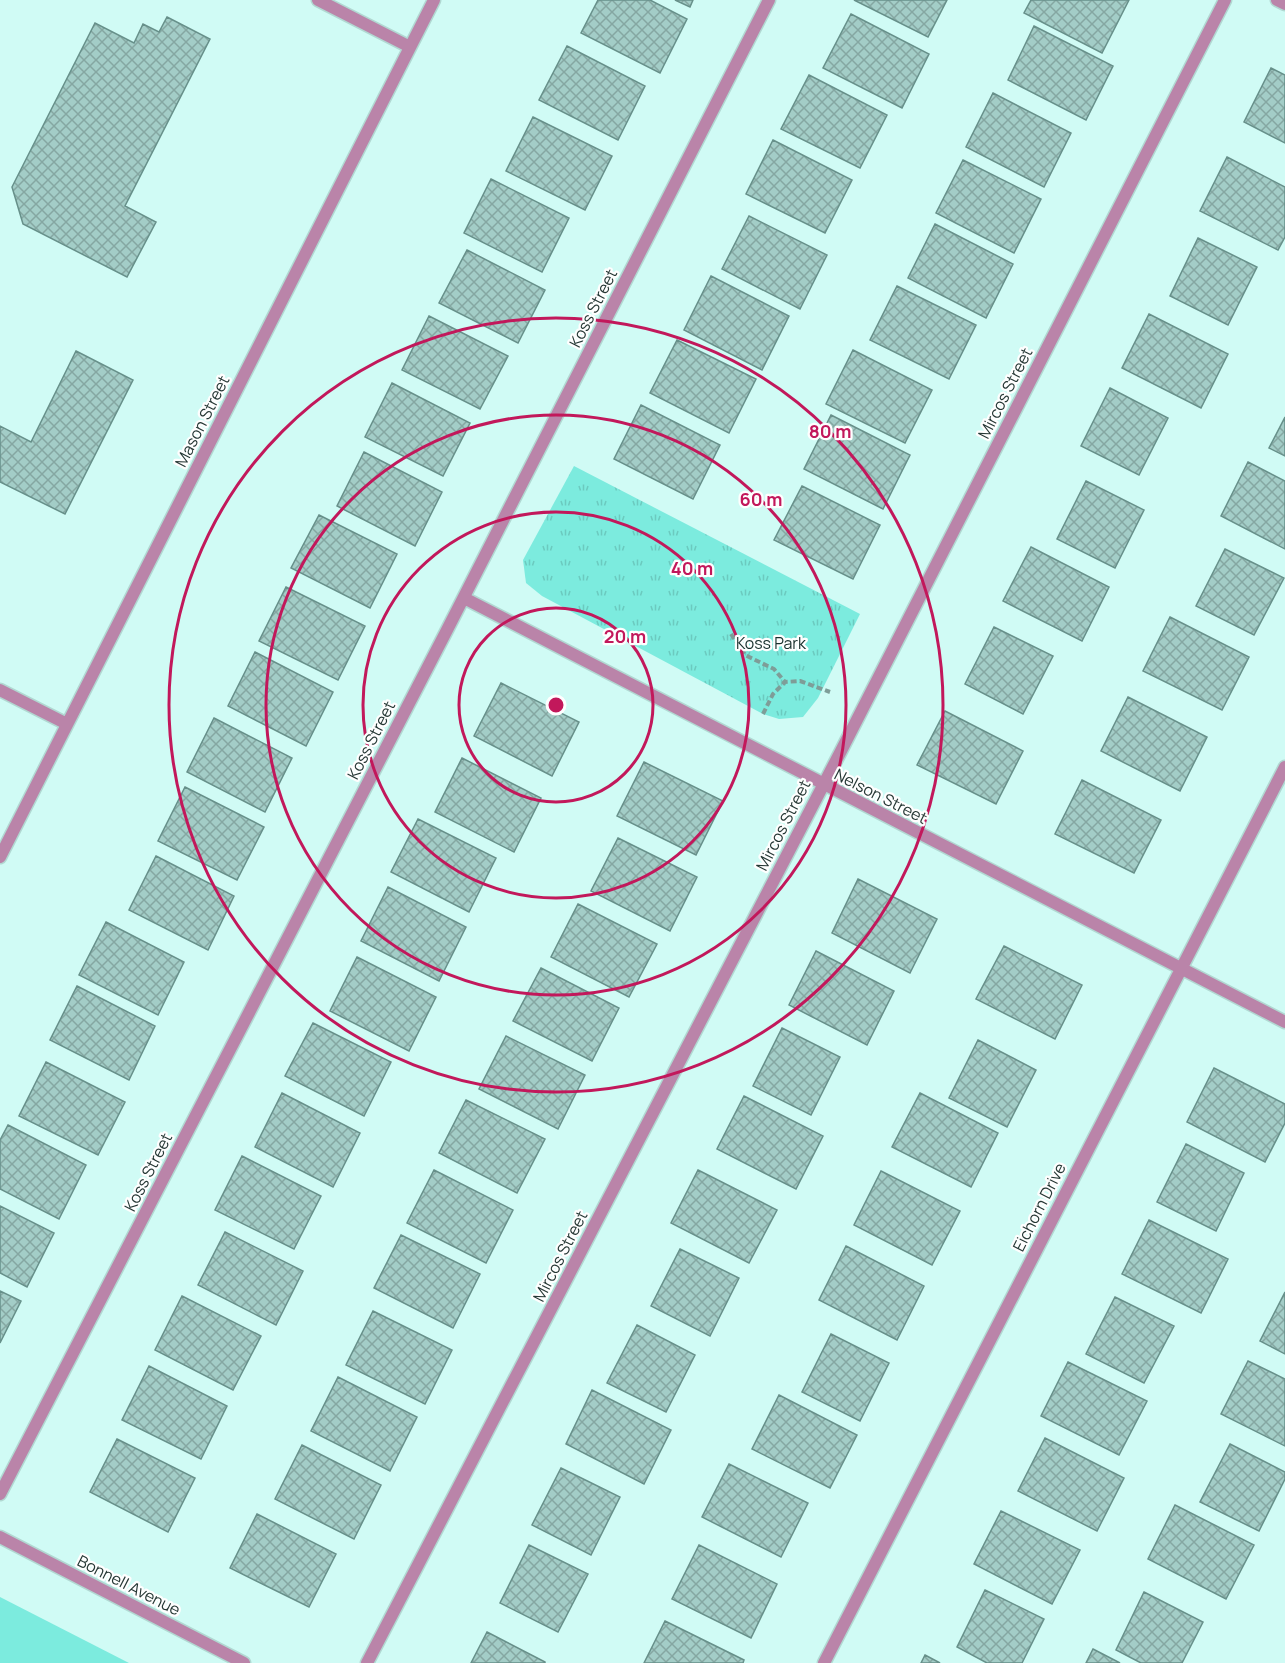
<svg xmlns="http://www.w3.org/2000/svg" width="1285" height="1663" viewBox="0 0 1285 1663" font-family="Manrope,sans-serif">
	<defs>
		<pattern id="park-tufts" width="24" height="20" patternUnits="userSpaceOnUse" patternTransform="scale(1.5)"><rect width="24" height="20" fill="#7cebde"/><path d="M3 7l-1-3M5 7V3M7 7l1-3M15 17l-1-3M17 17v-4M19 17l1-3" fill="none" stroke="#6bcabf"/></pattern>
		<pattern id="building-cross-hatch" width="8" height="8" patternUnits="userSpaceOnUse" patternTransform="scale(1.5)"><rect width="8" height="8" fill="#a3cdc7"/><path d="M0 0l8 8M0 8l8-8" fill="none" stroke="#85a7a2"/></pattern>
	</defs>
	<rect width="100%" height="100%" fill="#d0fbf5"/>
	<path fill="#7cebde" d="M0,1597L129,1663H0Z"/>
	<path fill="url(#park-tufts)" d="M574,466L860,614L818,698L803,717L779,719L763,714L542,596L526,583L523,560Z"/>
	<path fill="url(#building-cross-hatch)" stroke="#67908a" stroke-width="1.5" d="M598,0H650L687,19L660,73L581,33Z
		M675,0H693L690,7Z
		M854,0H947L928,37Z
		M1031,0H1129L1102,53L1024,13Z
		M851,14L929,54L902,108L823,68Z
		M167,17L210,39L125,206L156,222L127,277L23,224L12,187L95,23L134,43L143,24L159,32Z
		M1034,26L1113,66L1086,120L1008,80Z
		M567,46L645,86L618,140L539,100Z
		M1271,68L1285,75V143L1244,122Z
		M809,75L887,115L860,168L781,129Z
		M993,93L1071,133L1044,187L966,147Z
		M533,117L612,156L585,210L506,171Z
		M773,140L852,180L825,233L746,194Z
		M1227,157L1285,187V237L1278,250L1200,211Z
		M963,160L1041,199L1014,253L936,213Z
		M491,179L569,218L542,272L464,233Z
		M749,216L827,255L800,309L722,269Z
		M935,224L1013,264L986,318L908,278Z
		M1198,238L1257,267L1228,325L1170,296Z
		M467,250L545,290L518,343L439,303Z
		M711,276L789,316L762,370L684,330Z
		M897,286L976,325L949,379L870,340Z
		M1149,314L1228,354L1201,408L1122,368Z
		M429,316L508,356L480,409L402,370Z
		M677,340L756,379L729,433L650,393Z
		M853,350L932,390L905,443L826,404Z
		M76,351L133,380L65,514L0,482V426L31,442Z
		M392,383L470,423L443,476L365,437Z
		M1110,388L1168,418L1139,475L1081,446Z
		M641,405L720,445L693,499L614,459Z
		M831,415L910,455L883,509L804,469Z
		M1285,417V456L1269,448Z
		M364,452L442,492L415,546L337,506Z
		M1248,462L1285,481V549L1221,516Z
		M1086,481L1144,510L1115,568L1057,539Z
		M802,486L880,525L853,579L774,540Z
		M319,515L397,554L370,608L291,568Z
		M1031,547L1109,587L1082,641L1003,601Z
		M1225,549L1284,578L1254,635L1196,606Z
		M286,587L365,626L338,680L259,641Z
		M1170,617L1249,657L1222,710L1143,671Z
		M994,627L1053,656L1023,714L965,684Z
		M255,652L333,692L306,746L228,706Z
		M501,683L579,722L552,776L474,736Z
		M1128,697L1207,737L1180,791L1101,751Z
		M945,711L1023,751L996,804L917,765Z
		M214,718L292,758L265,812L187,772Z
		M462,758L541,798L514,852L435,812Z
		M644,762L723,801L696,855L617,816Z
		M1082,780L1161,820L1134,873L1055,834Z
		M185,787L264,827L237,880L158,841Z
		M418,819L496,858L469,912L391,872Z
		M618,838L697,877L670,931L591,891Z
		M156,856L234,896L208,950L129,910Z
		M858,879L937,919L910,973L832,933Z
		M388,887L466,927L439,981L361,941Z
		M578,904L657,944L629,997L551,957Z
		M106,922L184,962L158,1015L79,975Z
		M1004,946L1082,985L1055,1039L976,999Z
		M816,951L894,991L867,1045L789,1005Z
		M357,957L436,997L409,1051L330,1011Z
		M541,968L619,1008L592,1061L513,1021Z
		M77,986L155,1026L129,1080L50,1040Z
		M313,1023L391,1062L364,1116L285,1076Z
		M782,1028L840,1057L811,1115L753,1086Z
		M506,1036L585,1075L558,1129L479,1089Z
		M978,1040L1036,1070L1007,1127L949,1098Z
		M46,1062L125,1102L98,1155L19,1116Z
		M1214,1068L1285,1104V1123L1265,1162L1187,1122Z
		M282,1093L360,1133L333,1187L255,1147Z
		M920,1093L998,1133L971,1187L892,1147Z
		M744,1096L823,1136L796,1189L717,1149Z
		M466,1100L545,1139L517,1193L439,1153Z
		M8,1125L86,1165L59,1219L0,1189V1140Z
		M1186,1144L1244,1173L1216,1231L1157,1202Z
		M242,1156L321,1196L294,1249L215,1210Z
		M434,1170L513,1210L486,1263L407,1223Z
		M698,1170L777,1210L749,1263L671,1223Z
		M881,1171L960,1211L932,1265L854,1225Z
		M0,1206L54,1233L27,1287L0,1273Z
		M1149,1220L1228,1259L1201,1313L1122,1274Z
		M225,1232L303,1271L276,1325L198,1285Z
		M401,1235L480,1274L453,1328L374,1288Z
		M846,1246L924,1286L897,1340L819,1300Z
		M680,1249L739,1278L710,1336L651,1306Z
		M0,1291L21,1301L0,1343Z
		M1285,1292V1354L1260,1341Z
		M182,1296L261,1336L233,1390L155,1350Z
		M1115,1297L1174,1326L1144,1383L1086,1354Z
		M373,1311L452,1350L425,1404L346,1365Z
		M637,1325L695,1355L666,1412L607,1383Z
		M831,1334L889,1363L860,1421L802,1392Z
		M1248,1361L1285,1379V1446L1221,1414Z
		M1068,1362L1147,1401L1119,1455L1041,1416Z
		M149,1366L227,1406L201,1459L122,1420Z
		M338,1377L417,1417L390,1471L311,1431Z
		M592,1390L671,1430L644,1484L566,1444Z
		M779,1395L857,1435L830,1488L752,1449Z
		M1045,1438L1124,1478L1097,1531L1018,1491Z
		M117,1439L195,1478L168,1532L90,1492Z
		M1230,1444L1285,1472V1479L1259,1531L1200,1502Z
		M302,1445L381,1485L354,1539L275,1499Z
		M729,1464L808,1503L781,1557L702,1517Z
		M561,1468L620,1497L591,1555L532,1525Z
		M1175,1505L1254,1545L1226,1599L1148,1559Z
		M1001,1511L1080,1550L1052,1604L974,1564Z
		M257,1514L336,1554L309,1607L230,1568Z
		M529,1545L588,1574L558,1632L500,1603Z
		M699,1545L777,1584L751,1638L672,1599Z
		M985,1590L1044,1619L1022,1663H987L957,1647Z
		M1144,1592L1203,1622L1182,1663H1141L1116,1650Z
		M665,1621L744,1660L743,1663H644Z
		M487,1632L545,1662V1663H471Z
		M1093,1649L1120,1663H1086Z
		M925,1655L940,1663H921Z"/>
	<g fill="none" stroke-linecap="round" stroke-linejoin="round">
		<g stroke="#b1d8d2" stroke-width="15">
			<path id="minor" d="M318,0L410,47
				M1277,0L1285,4
				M464,598L1285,1022
				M0,690L67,724
				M0,857L434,0
				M0,1494L447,630L769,0
				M0,1537L244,1663
				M367,1663L841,751L1225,0
				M824,1663L1285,767"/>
		</g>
		<path stroke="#7e9d98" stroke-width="4" stroke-dasharray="6 3" stroke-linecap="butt" d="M731,634L745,655L774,669L785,682
			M763,714L773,694L785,682L800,681L830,692"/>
		<use href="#minor" stroke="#ba84a9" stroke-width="12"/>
	</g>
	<g fill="none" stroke="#c2185b" stroke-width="3">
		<circle cx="556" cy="705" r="97"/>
		<circle cx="556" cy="705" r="193"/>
		<circle cx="556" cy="705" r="290"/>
		<circle cx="556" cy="705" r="387"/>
	</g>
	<g text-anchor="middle" stroke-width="4.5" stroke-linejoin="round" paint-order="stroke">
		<g font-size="16" fill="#253734" stroke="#fefefe">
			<text transform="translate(593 308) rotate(-63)" y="6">Koss Street</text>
			<text transform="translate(1005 393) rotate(-63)" y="6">Mircos Street</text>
			<text transform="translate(202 421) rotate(-63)" y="6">Mason Street</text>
			<text transform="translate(371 740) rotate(-63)" y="6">Koss Street</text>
			<text transform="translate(881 796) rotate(27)" y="6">Nelson Street</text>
			<text transform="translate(783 825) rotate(-63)" y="6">Mircos Street</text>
			<text transform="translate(148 1172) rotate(-63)" y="6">Koss Street</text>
			<text transform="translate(1039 1207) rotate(-63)" y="6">Eichorn Drive</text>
			<text transform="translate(560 1256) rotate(-63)" y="6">Mircos Street</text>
			<text transform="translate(129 1585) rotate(27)" y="6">Bonnell Avenue</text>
		</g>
		<g font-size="16" fill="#18302d" stroke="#fefefe">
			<text x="771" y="649">Koss Park</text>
		</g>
	</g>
	<circle cx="556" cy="705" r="9" fill="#c2185b" stroke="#fefefe" stroke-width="3"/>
	<g font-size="18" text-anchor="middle" font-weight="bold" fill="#c2185b" stroke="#fefefe" stroke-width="4.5" stroke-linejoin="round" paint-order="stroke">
		<text x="830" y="438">80 m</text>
		<text x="761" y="506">60 m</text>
		<text x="692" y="575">40 m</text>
		<text x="625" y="643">20 m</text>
	</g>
</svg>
